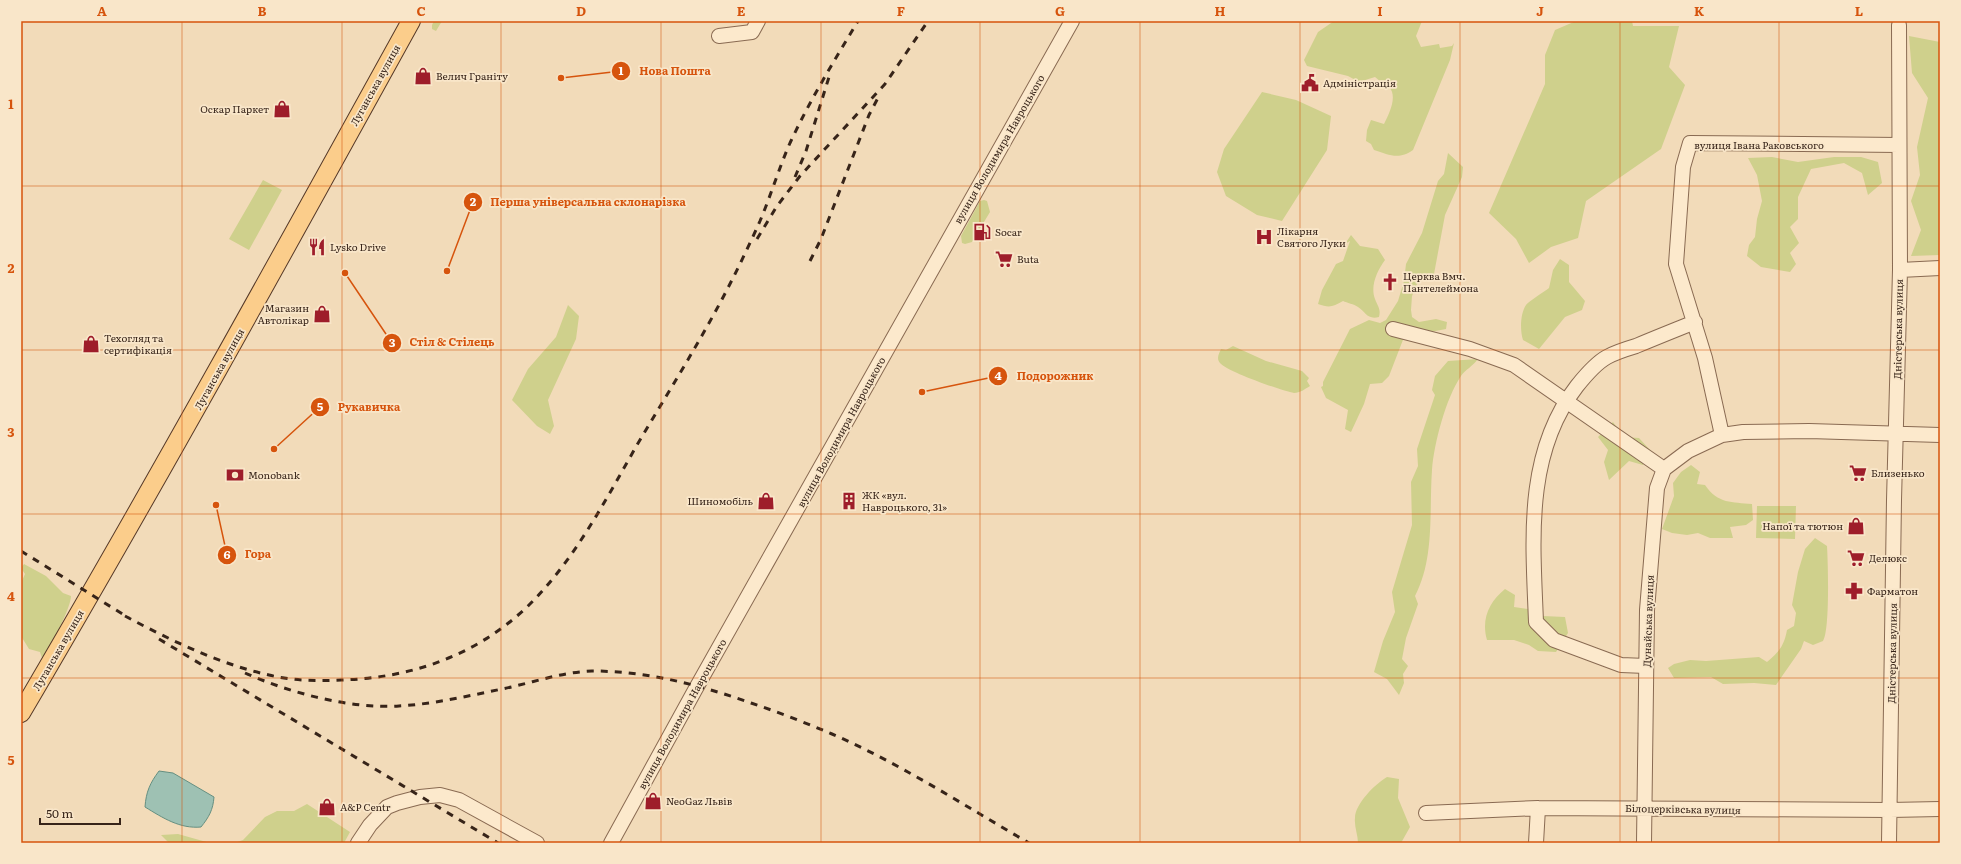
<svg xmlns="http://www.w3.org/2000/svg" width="1961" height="864" viewBox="0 0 1961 864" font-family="Literata,serif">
	<rect width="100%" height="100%" fill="#f2dbb9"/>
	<path fill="#cfd08c" d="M434,21H442L436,31L432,29V25Z
		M1334,21H1422L1416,36L1421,47L1439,44L1440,48L1452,46L1454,43L1450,60L1413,150C1399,160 1389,155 1374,150L1371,144L1366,141L1367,130L1371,120L1384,124C1389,114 1398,96 1389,87C1385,83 1379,81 1375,77L1359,82L1348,76L1307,66L1304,60L1318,32Z
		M1576,21H1632L1633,26H1679L1669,67L1685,85L1661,149L1586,201L1578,238L1551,247L1529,263L1516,239L1489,213L1545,84V55L1555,30Z
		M1909,36L1940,42V255L1911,256L1921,230L1911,201L1920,175L1917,147L1928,98L1912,73Z
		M1262,92L1296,100L1331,116L1327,150L1282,221L1257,215L1226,196L1217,172L1224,149Z
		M1448,153L1463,167L1462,177L1445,215L1434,274L1417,284L1412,296L1411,310L1412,317L1419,322L1436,319L1447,322L1446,329L1420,334L1406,332L1389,376L1382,383L1370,384L1364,404L1351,432L1345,429L1348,410L1326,398L1321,387L1323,386V382L1350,329L1369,320L1380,323L1386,320L1398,301L1404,281L1406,264L1422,233L1438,181L1444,174Z
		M1772,157L1798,162L1834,157H1861L1878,162L1882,183L1868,195L1862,173L1844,163L1811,169L1798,197V219L1790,227L1799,243L1790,253L1796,264L1790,272L1761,267L1747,256L1749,245L1755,237L1757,219L1762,201L1757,175L1748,158Z
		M263,180L282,190L249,250L229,239Z
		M984,200L987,201L990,212L972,242L965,244L962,243L961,236L980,201Z
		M1351,235L1360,246L1378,249L1385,260C1377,271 1370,286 1375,299C1378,307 1381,309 1379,317C1367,320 1366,312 1358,307C1354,304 1347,303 1343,301C1333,307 1329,308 1318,304L1322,290L1336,264L1343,261L1350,241L1345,244Z
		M1560,259L1569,265V282L1585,301L1582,310L1565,317L1539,349L1523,340C1520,331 1520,314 1526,305C1529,301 1544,292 1549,288L1553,270Z
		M568,305L579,316L576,339L548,400L554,426L550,434L537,426L512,400L528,369L556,337Z
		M1233,346L1266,361L1302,371L1309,378L1307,381L1310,386C1305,389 1300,393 1294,393C1282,391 1226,371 1220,363C1216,358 1219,354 1221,349L1226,350Z
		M1478,359C1473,366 1465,370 1461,376C1446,398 1434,443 1432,470C1429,511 1435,558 1415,596L1418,604L1406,638L1402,659L1408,666L1403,674L1404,683L1399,695L1387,679L1374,672L1383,641L1395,612L1392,592L1412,525L1411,482L1418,466L1417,449L1435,395L1432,390L1435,376L1448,361Z
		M1613,422L1624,437L1639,438L1650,450L1643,465L1629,461L1609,480L1604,462L1608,450L1598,437Z
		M1691,465L1700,472L1697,484L1705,485C1718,504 1732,502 1752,504L1753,520L1746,525L1730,527L1733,538H1710L1698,533L1687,535L1672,533L1662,529L1674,496L1673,483L1681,472Z
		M1757,506H1796L1795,539L1756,538Z
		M1815,538L1827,546C1828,562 1830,630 1823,641L1813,645L1804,641L1801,649L1776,685L1754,683L1723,684L1711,677L1674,678L1668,668L1674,664L1690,660L1706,661L1759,657L1767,662C1779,652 1784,646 1787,630L1794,626L1796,613L1792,605L1798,572L1805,549Z
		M24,564L46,576L63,593L71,596C71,608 50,648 42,658L40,652L29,649L21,636V583L25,574L21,568Z
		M1505,589L1515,595L1514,607L1528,609L1543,616L1565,617L1568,633L1556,652L1538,651L1529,645L1514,640H1487C1481,619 1489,602 1505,589Z
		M1387,777L1399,779L1398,798L1410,827L1401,843H1358C1358,835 1354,826 1355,818C1355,804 1375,784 1387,777Z
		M307,804L350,832L344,843H234L243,840L265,817L277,811H294Z
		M178,834L210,843H169L161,835Z"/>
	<path fill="#9ec1b3" stroke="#658f81" d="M159,771L173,773L214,797C213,810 209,817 201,827C180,829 163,818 145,807C146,792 150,783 159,771Z"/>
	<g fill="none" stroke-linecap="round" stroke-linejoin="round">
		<g stroke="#896a52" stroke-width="16">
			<path id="minor" d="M719,36L752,32L758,21
				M1900,270L1940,268
				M1393,329L1470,349L1514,365L1664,469
				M1722,435L1705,358L1676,264L1683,167L1690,143L1899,145
				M1646,666L1621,665L1554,640L1536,622C1533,542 1524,454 1577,386C1585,376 1596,363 1607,357C1616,352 1626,349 1636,346C1655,338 1675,330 1695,322
				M1426,813L1538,808L1890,810L1940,809
				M358,843L370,825L387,807L397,803L420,797L440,795L459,800L537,843
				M611,843L695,690L1072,21
				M1536,843L1538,808
				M1644,843L1647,610L1657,488L1664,469L1688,451L1722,435L1743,432L1809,431L1940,435
				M1889,843L1894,500L1900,270L1899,25"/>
		</g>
		<g stroke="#563928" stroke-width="20">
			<path id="major" d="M21,713C155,485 283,253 411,21"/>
		</g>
		<use href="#minor" stroke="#fce9cc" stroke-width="14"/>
		<use href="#major" stroke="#fbcd8b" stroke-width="18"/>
		<path stroke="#372419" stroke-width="3" stroke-dasharray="7 7" stroke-linecap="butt" d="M795,177L806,151L829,77
			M757,239L777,206L800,176L885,84L928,21
			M810,261L821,239L869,115L879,96
			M21,551L129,618
			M125,616C170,640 219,664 269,675C293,681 317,681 341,680C411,678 476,656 528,606C574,561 605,501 637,445C670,389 705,334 734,276C743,258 752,239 760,221C771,195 779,168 790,143C810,100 834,61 858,21
			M159,639L498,843
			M245,673C290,693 350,709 399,706C434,704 468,696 502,689C532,683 561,672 592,671C647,671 700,685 751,703C778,712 806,723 832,734C901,764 965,806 1029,843"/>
	</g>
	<path fill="none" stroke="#d6540d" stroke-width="1" stroke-opacity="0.55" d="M182,21V843M342,21V843M501,21V843M661,21V843M821,21V843M980,21V843M1140,21V843M1300,21V843M1460,21V843M1620,21V843M1779,21V843M21,186H1940M21,350H1940M21,514H1940M21,678H1940"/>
	<defs>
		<g id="shop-bare" transform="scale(1.38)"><path d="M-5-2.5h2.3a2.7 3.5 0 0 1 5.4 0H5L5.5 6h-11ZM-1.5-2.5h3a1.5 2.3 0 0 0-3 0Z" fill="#9e1d2a" stroke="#f9e6c9" stroke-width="2.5" paint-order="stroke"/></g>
		<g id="civic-bare" transform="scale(1.38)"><path d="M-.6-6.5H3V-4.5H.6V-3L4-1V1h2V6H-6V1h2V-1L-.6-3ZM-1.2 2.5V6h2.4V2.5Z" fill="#9e1d2a" stroke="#f9e6c9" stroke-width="2.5" paint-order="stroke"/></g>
		<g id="fuel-bare" transform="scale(1.38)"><path d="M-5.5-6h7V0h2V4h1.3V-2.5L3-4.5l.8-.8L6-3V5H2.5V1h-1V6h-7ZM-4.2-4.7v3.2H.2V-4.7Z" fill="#9e1d2a" stroke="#f9e6c9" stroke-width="2.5" paint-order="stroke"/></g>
		<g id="hospital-bare" transform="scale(1.38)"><path d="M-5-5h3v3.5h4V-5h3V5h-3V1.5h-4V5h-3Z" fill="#9e1d2a" stroke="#f9e6c9" stroke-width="2.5" paint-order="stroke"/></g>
		<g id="restaurant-bare" transform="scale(1.38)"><path d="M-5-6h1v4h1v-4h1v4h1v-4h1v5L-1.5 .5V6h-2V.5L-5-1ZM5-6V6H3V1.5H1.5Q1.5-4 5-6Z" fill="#9e1d2a" stroke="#f9e6c9" stroke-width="2.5" paint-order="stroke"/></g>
		<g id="supermarket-bare" transform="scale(1.38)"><path d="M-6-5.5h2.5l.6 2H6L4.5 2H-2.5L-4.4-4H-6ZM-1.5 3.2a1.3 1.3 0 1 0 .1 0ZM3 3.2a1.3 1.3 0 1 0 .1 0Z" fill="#9e1d2a" stroke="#f9e6c9" stroke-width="2.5" paint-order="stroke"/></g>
		<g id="church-bare" transform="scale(1.38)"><path d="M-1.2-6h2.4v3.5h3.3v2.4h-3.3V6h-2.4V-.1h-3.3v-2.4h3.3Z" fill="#9e1d2a" stroke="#f9e6c9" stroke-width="2.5" paint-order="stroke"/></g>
		<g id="bank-bare" transform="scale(1.38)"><path d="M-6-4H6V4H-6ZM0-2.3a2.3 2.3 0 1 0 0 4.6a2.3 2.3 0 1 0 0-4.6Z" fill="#9e1d2a" stroke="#f9e6c9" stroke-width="2.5" paint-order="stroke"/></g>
		<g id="building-bare" transform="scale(1.38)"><path d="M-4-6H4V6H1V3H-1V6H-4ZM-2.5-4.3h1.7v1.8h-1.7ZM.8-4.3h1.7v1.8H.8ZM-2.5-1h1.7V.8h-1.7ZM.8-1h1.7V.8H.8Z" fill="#9e1d2a" stroke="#f9e6c9" stroke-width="2.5" paint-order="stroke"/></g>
		<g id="pharmacy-bare" transform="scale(1.38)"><path d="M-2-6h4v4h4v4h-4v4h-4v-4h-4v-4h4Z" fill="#9e1d2a" stroke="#f9e6c9" stroke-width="2.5" paint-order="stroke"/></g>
	</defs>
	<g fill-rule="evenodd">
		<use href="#shop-bare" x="423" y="76"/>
		<use href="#civic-bare" x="1310" y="83"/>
		<use href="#shop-bare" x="282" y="109"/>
		<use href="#fuel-bare" x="982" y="232"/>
		<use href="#hospital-bare" x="1264" y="237"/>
		<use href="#restaurant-bare" x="317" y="247"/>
		<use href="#supermarket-bare" x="1004" y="259"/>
		<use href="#church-bare" x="1390" y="282"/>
		<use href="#shop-bare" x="322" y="314"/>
		<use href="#shop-bare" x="91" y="344"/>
		<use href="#supermarket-bare" x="1858" y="473"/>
		<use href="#bank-bare" x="235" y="475"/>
		<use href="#shop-bare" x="766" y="501"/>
		<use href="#building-bare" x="849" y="501"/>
		<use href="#shop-bare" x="1856" y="526"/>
		<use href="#supermarket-bare" x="1856" y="558"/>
		<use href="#pharmacy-bare" x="1854" y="591"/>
		<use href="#shop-bare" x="653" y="801"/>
		<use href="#shop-bare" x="327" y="807"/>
	</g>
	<g text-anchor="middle" stroke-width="3.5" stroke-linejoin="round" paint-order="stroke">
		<g font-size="10" fill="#372419" stroke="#f9e6c9" text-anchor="start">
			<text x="436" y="80">Велич Граніту</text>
			<text x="1323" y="87">Адміністрація</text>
			<text x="269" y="113" text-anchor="end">Оскар Паркет</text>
			<text x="1277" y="235">Лікарня<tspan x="1277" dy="12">Святого Луки</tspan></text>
			<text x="995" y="236">Socar</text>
			<text x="330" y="251">Lysko Drive</text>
			<text x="1017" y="263">Buta</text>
			<text x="1403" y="280">Церква Вмч.<tspan x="1403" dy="12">Пантелеймона</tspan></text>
			<text x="309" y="312" text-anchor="end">Магазин<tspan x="309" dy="12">Автолікар</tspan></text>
			<text x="104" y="342">Техогляд та<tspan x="104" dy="12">сертифікація</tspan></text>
			<text x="1871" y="477">Близенько</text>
			<text x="248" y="479">Monobank</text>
			<text x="862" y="499">ЖК «вул.<tspan x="862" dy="12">Навроцького, 31»</tspan></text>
			<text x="753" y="505" text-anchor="end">Шиномобіль</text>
			<text x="1843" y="530" text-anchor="end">Напої та тютюн</text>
			<text x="1869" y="562">Делюкс</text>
			<text x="1867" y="595">Фарматон</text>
			<text x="666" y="805">NeoGaz Львів</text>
			<text x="340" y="811">A&amp;P Centr</text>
		</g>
		<g font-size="10" fill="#372419" stroke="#f9e6c9">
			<text transform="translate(375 85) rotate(-61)" y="4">Луганська вулиця</text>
			<text x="1759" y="149">вулиця Івана Раковського</text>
			<text transform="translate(999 149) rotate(-60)" y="4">вулиця Володимира Навроцького</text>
			<text transform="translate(1898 329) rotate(-89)" y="4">Дністерська вулиця</text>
			<text transform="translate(219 369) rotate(-61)" y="4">Луганська вулиця</text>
			<text transform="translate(841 432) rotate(-61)" y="4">вулиця Володимира Навроцького</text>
			<text transform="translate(1648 621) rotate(-88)" y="4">Дунайська вулиця</text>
			<text transform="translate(58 650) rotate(-60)" y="4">Луганська вулиця</text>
			<text transform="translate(1892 653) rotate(-89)" y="4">Дністерська вулиця</text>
			<text transform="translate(682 714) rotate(-61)" y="4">вулиця Володимира Навроцького</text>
			<text transform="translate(1683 809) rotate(1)" y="4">Білоцерківська вулиця</text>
		</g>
	</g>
	<path fill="none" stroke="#d6540d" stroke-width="1.5" d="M561 78L621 71M447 271L473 202M345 273L392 343M922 392L998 376M274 449L320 407M216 505L227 555"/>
	<g fill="#d6540d" stroke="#f9e6c9" stroke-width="1.5">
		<circle cx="561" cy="78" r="4"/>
		<circle cx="447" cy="271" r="4"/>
		<circle cx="345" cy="273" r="4"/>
		<circle cx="922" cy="392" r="4"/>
		<circle cx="274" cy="449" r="4"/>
		<circle cx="216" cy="505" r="4"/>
		<circle cx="621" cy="71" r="10"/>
		<circle cx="473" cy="202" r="10"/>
		<circle cx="392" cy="343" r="10"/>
		<circle cx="998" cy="376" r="10"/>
		<circle cx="320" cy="407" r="10"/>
		<circle cx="227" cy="555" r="10"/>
	</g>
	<g font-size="12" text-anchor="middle" font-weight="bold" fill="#fff">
		<text x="621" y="75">1</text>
		<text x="473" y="206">2</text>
		<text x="392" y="347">3</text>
		<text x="998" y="380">4</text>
		<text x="320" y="411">5</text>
		<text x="227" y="559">6</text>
	</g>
	<g font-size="11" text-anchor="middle" font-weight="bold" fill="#d6540d" stroke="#f9e6c9" stroke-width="3.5" stroke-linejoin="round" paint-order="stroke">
		<text x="675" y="75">Нова Пошта</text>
		<text x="588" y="206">Перша універсальна склонарізка</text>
		<text x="452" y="346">Стіл &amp; Стілець</text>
		<text x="1055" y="380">Подорожник</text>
		<text x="369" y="411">Рукавичка</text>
		<text x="258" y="558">Гора</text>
	</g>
	<rect width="1961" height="864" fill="none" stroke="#f9e6c9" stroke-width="44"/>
	<path d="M40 818v6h80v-6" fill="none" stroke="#372419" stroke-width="2"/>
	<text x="46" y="818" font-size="12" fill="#372419" stroke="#f9e6c9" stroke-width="3" paint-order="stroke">50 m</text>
	<rect x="22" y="22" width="1917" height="820" fill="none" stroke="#d6540d" stroke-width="1.5"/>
	<g font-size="13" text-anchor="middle" font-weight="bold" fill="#d6540d">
		<text x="102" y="16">A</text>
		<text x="262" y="16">B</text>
		<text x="421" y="16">C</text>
		<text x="581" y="16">D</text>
		<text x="741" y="16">E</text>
		<text x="901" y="16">F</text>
		<text x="1060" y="16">G</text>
		<text x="1220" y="16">H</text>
		<text x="1380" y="16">I</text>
		<text x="1540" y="16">J</text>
		<text x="1699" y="16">K</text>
		<text x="1859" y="16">L</text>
		<text x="11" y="109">1</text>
		<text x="11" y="273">2</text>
		<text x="11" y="437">3</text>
		<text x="11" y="601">4</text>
		<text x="11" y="765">5</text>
	</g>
</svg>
